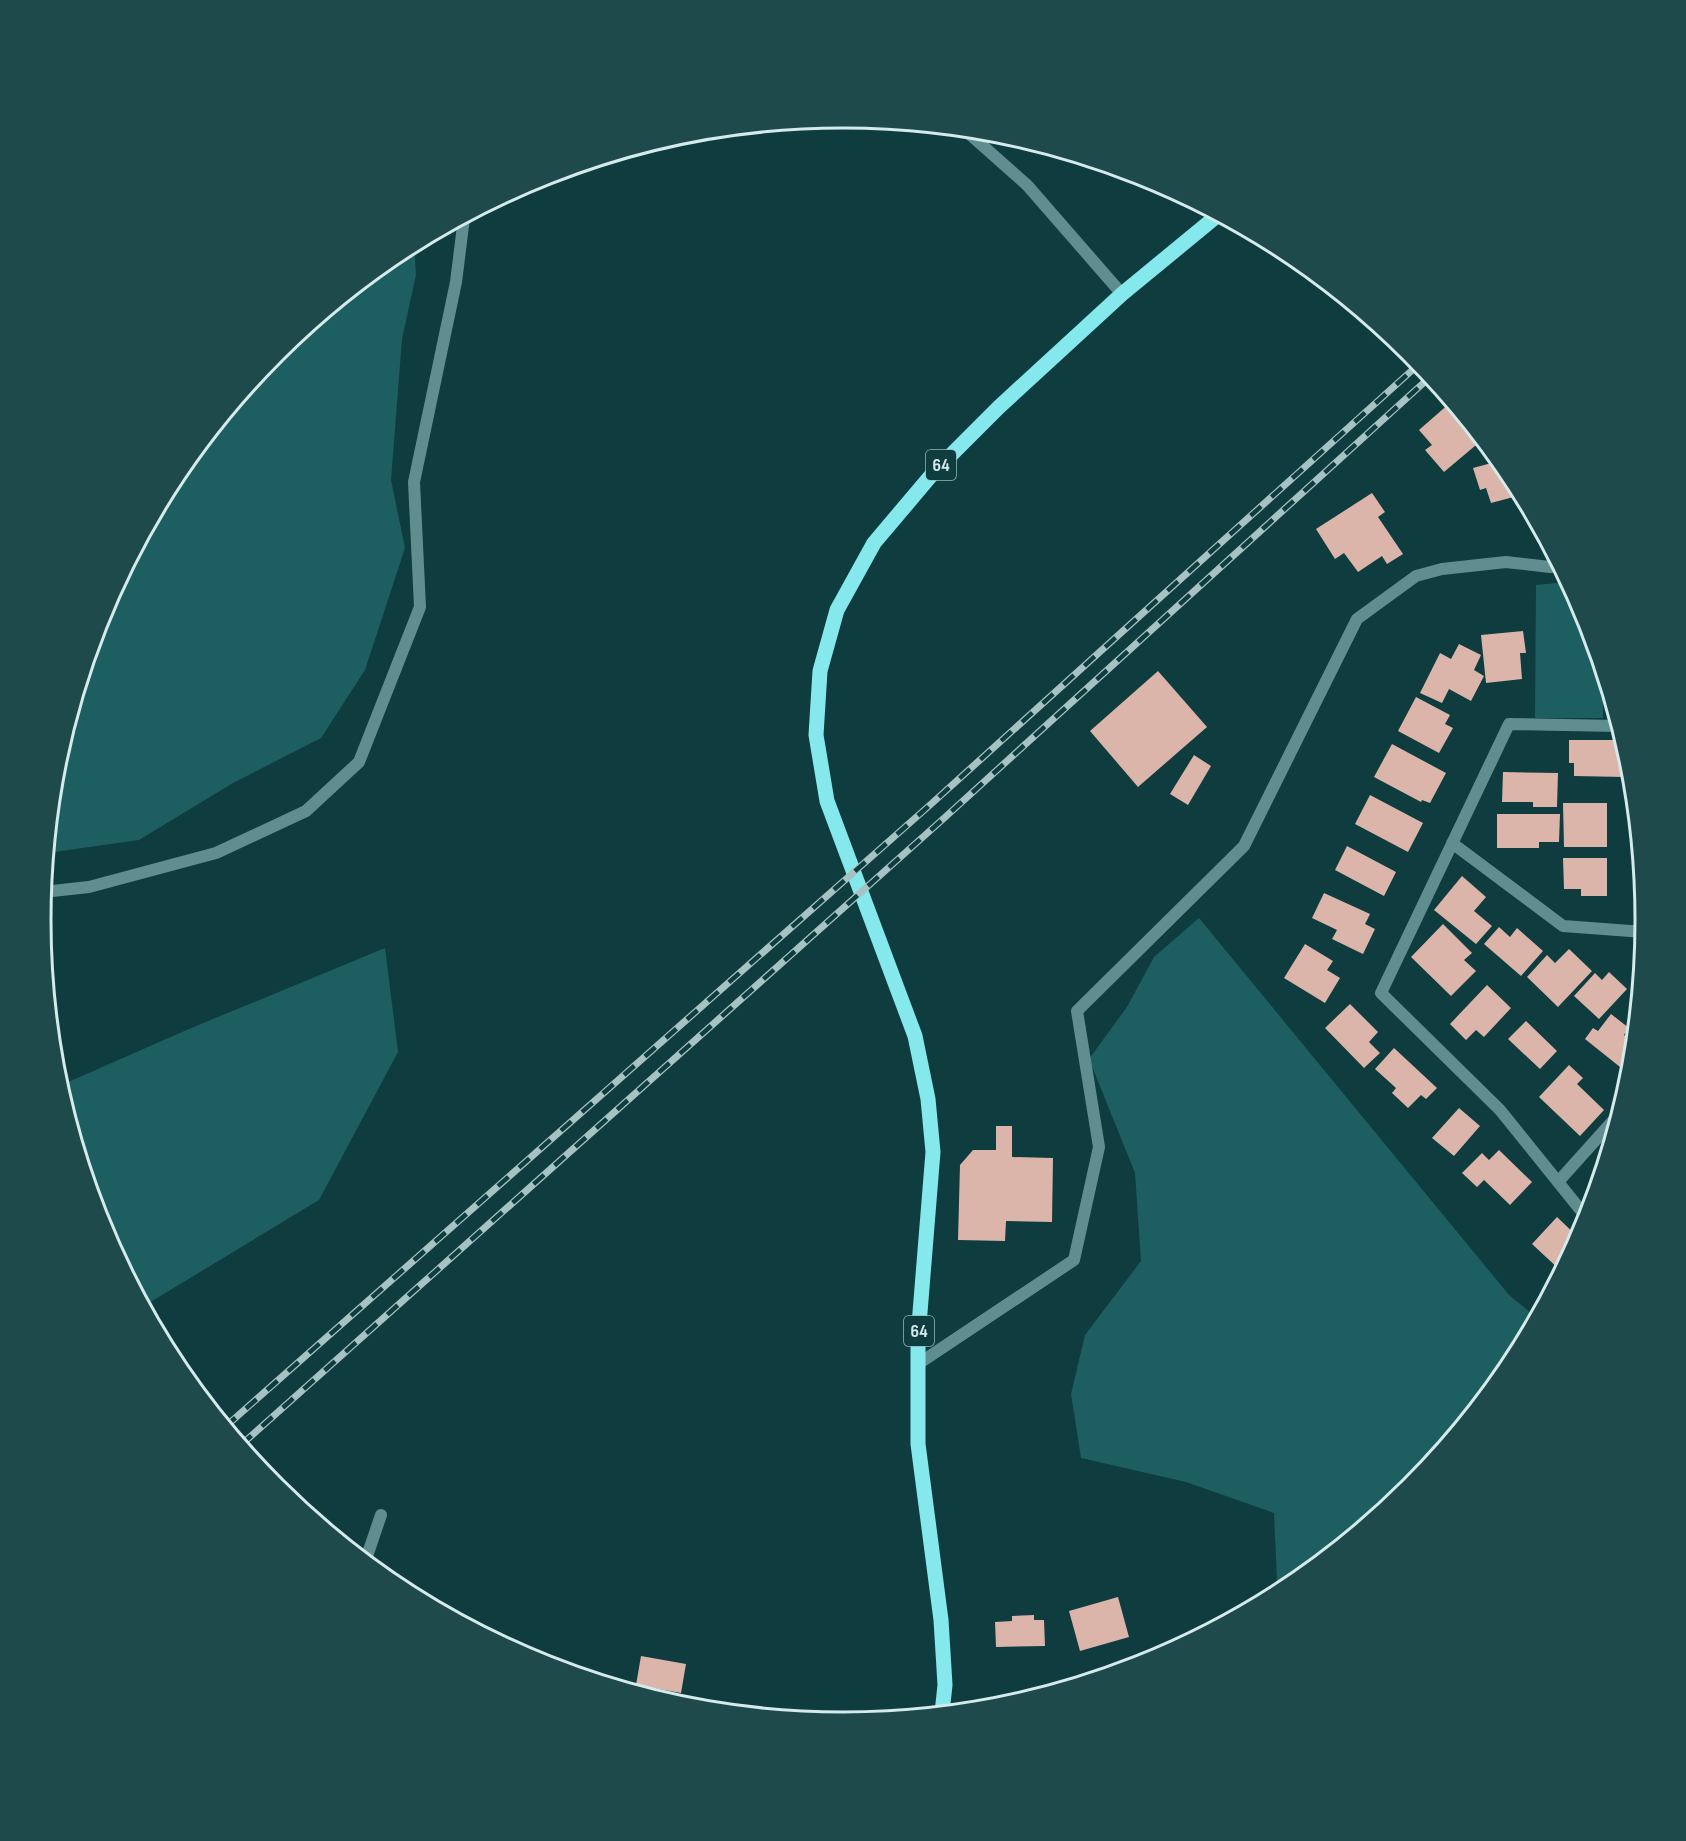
<svg xmlns="http://www.w3.org/2000/svg" width="1686" height="1841" viewBox="0 0 1686 1841" font-family="'Sofia Sans Condensed',sans-serif">
	<rect width="100%" height="100%" fill="#0f3c3e"/>
	<path fill="#1d5e61" d="M414,244L416,275L402,339L391,480L405,548L365,670L321,738L233,783L139,840L47,853L56,764L102,613L176,474L276,353L397,253Z
		M1568,582L1585,614L1603,673V718H1535L1536,585Z
		M1199,918L1509,1295L1536,1317L1510,1367L1410,1488L1289,1588L1269,1598L1277,1582L1274,1513L1186,1482L1081,1458L1071,1394L1085,1335L1141,1261L1135,1173L1089,1059L1127,1007L1154,957Z
		M385,948L398,1052L319,1200L144,1306L101,1227L59,1086L189,1029Z"/>
	<path fill="#dbb4aa" d="M1451,402L1482,440L1444,472L1425,450L1432,445L1419,430Z
		M1499,461L1510,475L1521,495L1491,503L1486,488L1480,490L1473,468Z
		M1372,493L1385,512L1378,517L1403,554L1387,564L1382,556L1358,572L1344,553L1335,559L1316,529Z
		M1523,631L1526,653H1520L1522,679L1486,683L1481,635Z
		M1459,644L1481,655L1474,670L1484,676L1471,701L1449,689L1442,703L1420,693L1440,653L1451,659Z
		M1158,671L1207,727L1138,787L1090,731Z
		M1416,697L1450,715L1445,724L1453,728L1439,753L1398,731Z
		M1569,740H1617V745H1624L1625,777L1574,776V763H1569Z
		M1392,744L1446,773L1430,803L1422,800L1421,802L1374,777Z
		M1194,755L1211,766L1188,805L1170,794Z
		M1503,772L1558,773L1557,807H1533V802H1502Z
		M1370,795L1423,823L1408,852L1355,824Z
		M1563,803H1607V847H1564Z
		M1497,814H1560L1559,842H1539V848H1497Z
		M1347,846L1396,872L1384,896L1335,870Z
		M1563,858H1607V896H1581V889H1564Z
		M1462,876L1486,897L1474,911L1492,926L1476,944L1434,910Z
		M1324,893L1370,914L1365,924L1375,929L1363,954L1332,939L1337,930L1312,918Z
		M1443,924L1472,953L1464,960L1476,971L1451,996L1411,957Z
		M1499,927L1510,937L1517,928L1543,951L1521,976L1484,944Z
		M1305,944L1333,961L1327,970L1340,978L1325,1003L1284,978Z
		M1569,949L1592,971L1558,1007L1527,977L1547,955L1555,963Z
		M1609,972L1627,989L1599,1019L1574,996L1595,973L1602,980Z
		M1487,985L1511,1008L1484,1037L1476,1030L1466,1040L1450,1024Z
		M1350,1004L1378,1032L1369,1042L1380,1053L1364,1068L1325,1028Z
		M1611,1014L1629,1028L1624,1035L1632,1041L1623,1052L1632,1059L1631,1064L1625,1071L1585,1039L1593,1028L1598,1031Z
		M1526,1021L1557,1051L1540,1069L1508,1039Z
		M1394,1048L1437,1088L1426,1099L1421,1095L1408,1108L1392,1093L1396,1088L1375,1069Z
		M1569,1065L1583,1078L1577,1084L1604,1110L1580,1136L1539,1097Z
		M1459,1108L1480,1126L1454,1156L1432,1138Z
		M996,1126H1012V1157L1053,1158L1052,1222L1006,1221L1005,1241L958,1240L960,1165L973,1150H996Z
		M1499,1150L1532,1182L1510,1205L1484,1180L1477,1187L1462,1173L1482,1153L1489,1160Z
		M1557,1217L1579,1238L1561,1271L1532,1244Z
		M1118,1597L1129,1637L1080,1651L1069,1611Z
		M1034,1615V1620H1044L1045,1646L996,1647L995,1622L1012,1621V1616Z
		M525,1656L549,1658V1666L536,1662Z
		M641,1656L686,1664L681,1693L636,1685Z"/>
	<g fill="none" stroke-linecap="round" stroke-linejoin="round">
		<path stroke="#5d8183" stroke-width="4" stroke-dasharray="3 3" stroke-linecap="butt" d="M1229,1620L1246,1611"/>
		<path stroke="#608e90" stroke-width="12" d="M965,130L1027,185L1122,294
			M1452,843L1563,926L1644,932
			M43,892L89,887L216,853L306,811L359,762L420,607L414,482L456,282L464,218
			M1558,1182L1619,1114
			M1587,1218L1500,1110L1381,993L1509,724L1618,726
			M918,1364L1074,1260L1099,1147L1077,1011L1244,846L1357,619L1416,576L1442,569L1506,562L1550,567L1559,566
			M365,1562L381,1515"/>
		<path stroke="#84e8ed" stroke-width="15" d="M942,1713L945,1685L941,1620L918,1444V1337L933,1152L928,1099L915,1036L827,801L816,735L820,671L837,610L874,543L934,472L999,407L1122,294L1218,215"/>
		<g stroke="#a6c2c3" stroke-width="7">
			<path id="rail" d="M225,1427L930,805L1419,364
				M241,1445L942,820L1430,377"/>
		</g>
		<use href="#rail" stroke="#0f3c3e" stroke-width="4.5" stroke-dasharray="14" stroke-linecap="butt"/>
	</g>
	<g text-anchor="middle" stroke-width="6" stroke-linejoin="round" paint-order="stroke">
		<g fill="#0f3c3e" stroke="#99b6b7" stroke-width="1.5">
			<rect x="926" y="450" width="30" height="30" rx="4.5"/>
			<rect x="904" y="1316" width="30" height="30" rx="4.5"/>
		</g>
		<g font-size="18" font-weight="bold" fill="#d4eaeb">
			<text x="941" y="471">64</text>
			<text x="919" y="1337">64</text>
		</g>
	</g>
	<path d="M0 0H1686V1841H0ZM51 920a792 792 0 1 1 1584 0a792 792 0 1 1-1584 0Z" fill="#1f4a4c" fill-rule="evenodd"/>
	<path fill="none" stroke="#d4eaeb" stroke-width="3" d="M51 920a792 792 0 1 1 1584 0a792 792 0 1 1-1584 0Z"/>
</svg>
